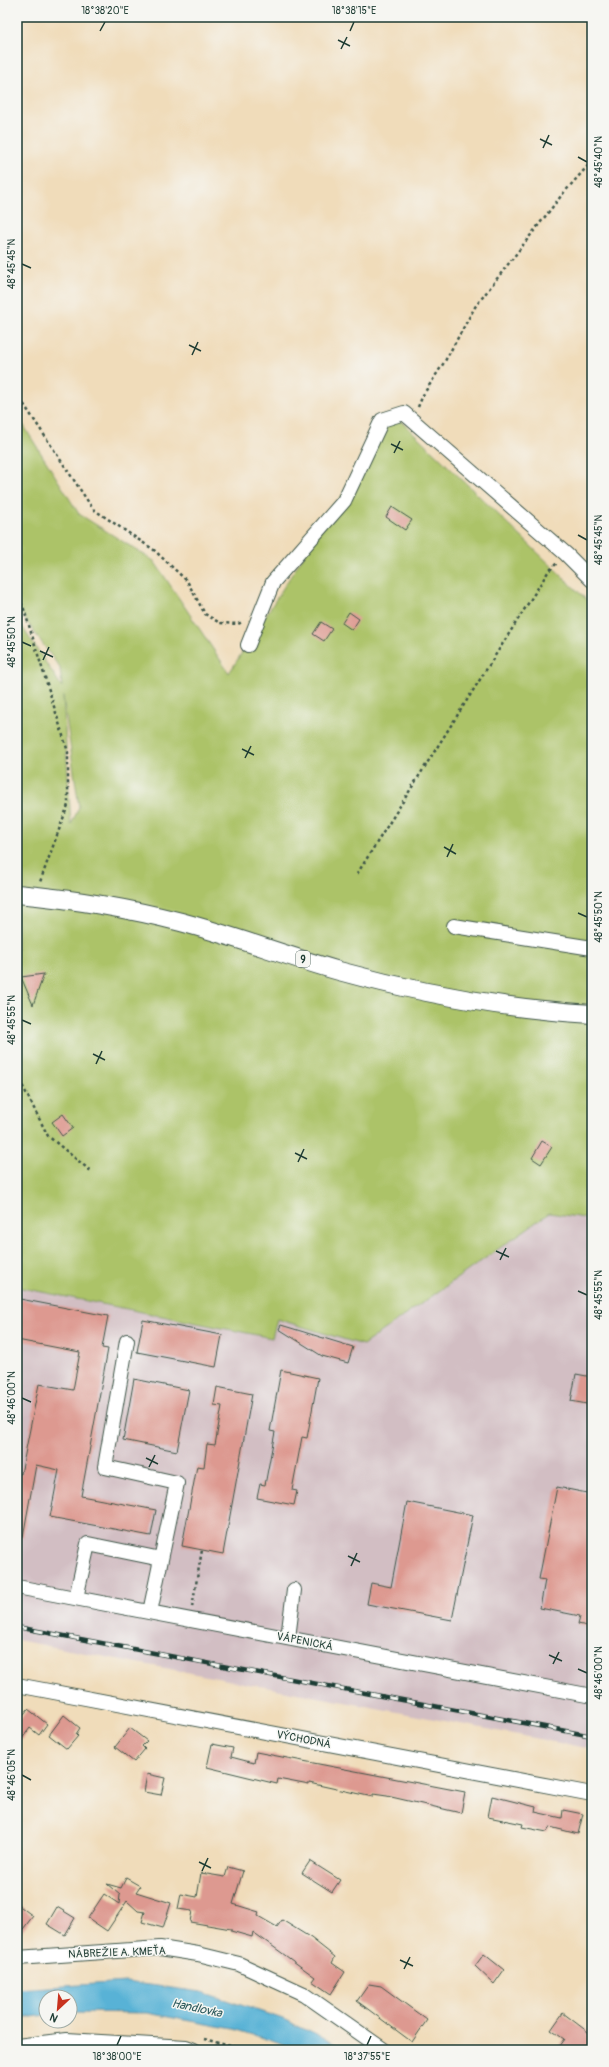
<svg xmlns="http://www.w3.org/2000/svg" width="609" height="2067" viewBox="0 0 609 2067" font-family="Pangolin,sans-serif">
	<rect width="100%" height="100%" fill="#f6f6f2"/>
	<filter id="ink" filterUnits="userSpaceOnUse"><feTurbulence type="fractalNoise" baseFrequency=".025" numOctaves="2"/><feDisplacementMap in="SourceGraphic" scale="8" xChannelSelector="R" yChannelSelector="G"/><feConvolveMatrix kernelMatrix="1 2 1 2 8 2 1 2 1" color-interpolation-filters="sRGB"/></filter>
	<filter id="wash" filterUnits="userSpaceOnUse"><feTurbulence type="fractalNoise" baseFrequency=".012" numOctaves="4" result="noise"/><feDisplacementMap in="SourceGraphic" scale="16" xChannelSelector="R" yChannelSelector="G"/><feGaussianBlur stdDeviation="0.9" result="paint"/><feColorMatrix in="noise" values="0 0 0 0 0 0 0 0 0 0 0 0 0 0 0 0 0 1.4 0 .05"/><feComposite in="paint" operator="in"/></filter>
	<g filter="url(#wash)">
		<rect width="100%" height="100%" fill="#f0dcba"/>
		<path fill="#d2bec3" d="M549,1213L592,1219V1749L17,1640V1287L271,1338L277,1319L363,1345Z"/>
		<path fill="#acc368" stroke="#66804e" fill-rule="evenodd" d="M394,414L592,605V1219L549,1213L363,1345L277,1319L272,1338L17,1287V619L62,687L60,668L17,608V415L79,514L154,561L229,673ZM63,696L79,807L71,825Z"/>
		<path fill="#58b2d6" stroke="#3c7885" d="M126,1982L202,1992L283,2019L348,2050H292L279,2043L233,2029L147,2013L70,2012V1997H46V2015L17,2019V1989Z"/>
		<g id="blocks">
			<path fill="#dd9990" d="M392,507L412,520L405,530L386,517Z
				M349,612L359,619L352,630L342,623Z
				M321,622L332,629L324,641L313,634Z
				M44,974L33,1005L21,977Z
				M63,1114L73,1128L62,1136L52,1122Z
				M542,1141L552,1147L541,1164L532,1158Z
				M20,1299L108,1316L102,1348L108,1349L81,1496L156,1510L151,1536L50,1517L59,1470L36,1465L23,1537L17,1536V1473L21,1474L39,1384L73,1390L80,1352L17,1340V1315Z
				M143,1320L222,1335L216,1367L137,1352Z
				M281,1325L353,1347L348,1363L322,1356L279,1329Z
				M281,1370L318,1378L307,1438L302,1437L292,1490L297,1491L294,1505L257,1498L260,1484L265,1485L275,1432L270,1431Z
				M576,1374L592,1377V1405L571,1401Z
				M134,1379L189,1390L177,1451L123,1440Z
				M217,1387L252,1394L223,1554L182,1546L197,1466L204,1467L207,1444L215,1445L222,1406L214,1405Z
				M557,1487L592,1494V1627L578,1624L580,1616L540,1608L545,1580L539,1579Z
				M407,1502L473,1515L452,1620L367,1604L371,1583L391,1587Z
				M28,1709L47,1724L39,1735L30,1728L17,1745V1723Z
				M64,1715L80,1728L76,1734L78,1736L67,1749L49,1735Z
				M130,1728L147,1741L142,1746L145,1749L134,1762L115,1747Z
				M212,1744L233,1748L231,1757L254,1763L256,1752L465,1792L461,1813L387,1796L373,1794V1797L309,1783V1785L278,1779L277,1784L207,1767Z
				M147,1774L165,1778L161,1795L144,1792Z
				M492,1796L536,1807L535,1812L562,1818L563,1810L583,1814L578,1834L550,1827L547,1832L522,1827L523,1824L488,1817Z
				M310,1861L340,1880L332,1892L302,1873Z
				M228,1867L243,1871L233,1904L259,1912L258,1916L277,1927L282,1920L311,1938L335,1957L332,1963L345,1972L331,1994L312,1981L315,1977L253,1932L252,1937L231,1931V1929L190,1922L192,1911L178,1909L181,1894L197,1897L201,1873L225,1877Z
				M126,1878L140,1886L136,1892L171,1903L163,1928L142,1922L145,1912L138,1911L127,1901L107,1931L88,1918L104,1894L119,1904L120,1895L107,1884L121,1888Z
				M17,1904L33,1916L17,1937Z
				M57,1907L75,1918L65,1935L47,1924Z
				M484,1954L504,1970L494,1984L475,1966Z
				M369,1984L381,1986L427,2020L412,2042L357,2001Z
				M563,2013L592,2035V2050H556L564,2039L551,2030Z"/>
		</g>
	</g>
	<g filter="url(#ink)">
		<use href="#blocks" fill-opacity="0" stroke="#3e5548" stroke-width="1"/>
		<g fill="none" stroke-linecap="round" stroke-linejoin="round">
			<g stroke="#3e5548" stroke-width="16">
				<path id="minor" d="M248,645L273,582L344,501L382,420L404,413L566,554L592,580
					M454,926L592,948
					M127,1341L105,1467L177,1483L150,1612
					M17,1587L592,1696
					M76,1598L88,1544L161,1559
					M288,1638L294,1590
					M17,1685L592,1794
					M17,1958L160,1948L198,1954L239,1964L304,1994L384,2050
					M17,2046L67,2040L186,2047L194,2050"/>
			</g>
			<g stroke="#3e5548" stroke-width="20">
				<path id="major" d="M17,894C72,899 127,908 181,922C234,936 286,956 339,971C423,994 506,1009 592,1014"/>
			</g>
			<path stroke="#3e5548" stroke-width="2.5" stroke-dasharray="3 3" stroke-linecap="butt" d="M17,394L93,509L154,550L187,581L205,614L220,623L238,624L242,622
				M418,407L423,395L445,361L475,307L561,196L592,161
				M17,598L23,606L68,752V805L40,882
				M357,874L548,572L557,563
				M17,1075L48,1136L92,1172
				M192,1607L202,1550
				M204,2039L245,2050"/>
			<use href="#minor" stroke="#fff" stroke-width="14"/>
			<use href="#major" stroke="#fff" stroke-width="18"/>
			<g stroke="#1f3d34" stroke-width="4.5">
				<path id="rail" d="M17,1627L592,1736"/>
			</g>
			<use href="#rail" stroke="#f6f6f2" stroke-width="3" stroke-dasharray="9" stroke-linecap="butt"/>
		</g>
	</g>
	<path fill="none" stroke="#1f3d34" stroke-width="1.5" d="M100,31L105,22M350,31L354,22M338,40L350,46M341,49L347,37M540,139L552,145M543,148L549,135M578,157L587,162M22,264L31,268M189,345L201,351M192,355L198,342M391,444L403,450M394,453L400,441M578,535L587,540M22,642L31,646M40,651L53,657M43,660L49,647M242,749L254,755M245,758L251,746M444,847L456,854M447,857L453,844M578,913L587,917M22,1020L31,1024M93,1054L105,1060M96,1064L102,1051M295,1153L307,1159M298,1162L304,1149M496,1251L509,1257M500,1260L506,1248M578,1291L587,1295M22,1398L31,1402M146,1458L158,1464M149,1467L155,1455M348,1556L360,1562M351,1566L357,1553M549,1655L562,1661M553,1664L559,1652M578,1669L587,1673M22,1775L31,1780M199,1862L211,1868M202,1871L208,1858M400,1960L413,1966M404,1969L410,1957M117,2045L121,2036M367,2045L371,2036"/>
	<g text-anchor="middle" stroke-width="3" stroke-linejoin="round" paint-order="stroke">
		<rect fill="#f6f6f2" stroke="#60746d" stroke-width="1" x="296" y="951" width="14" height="16" rx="3"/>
		<g font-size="10" font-weight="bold" fill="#1f3d34">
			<text x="303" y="963">9</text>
		</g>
		<g font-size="11" fill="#1f3d34" stroke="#f6f6f2">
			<text transform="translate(305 1641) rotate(11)" y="4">VÁPENICKÁ</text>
			<text transform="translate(304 1739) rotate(11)" y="4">VÝCHODNÁ</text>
			<text transform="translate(117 1952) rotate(-2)" y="4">NÁBREŽIE A. KMEŤA</text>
		</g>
		<g font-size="12" font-style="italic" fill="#2d5a5c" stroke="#f6f6f2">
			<text transform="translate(197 2008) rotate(12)" y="4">Handlovka</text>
		</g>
	</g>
	<rect width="609" height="2067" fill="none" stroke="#f6f6f2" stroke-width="44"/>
	<g transform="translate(58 2009) rotate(206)"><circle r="19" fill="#f6f6f2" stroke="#a0aca6"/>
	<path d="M0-3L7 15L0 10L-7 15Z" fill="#c8321e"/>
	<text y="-6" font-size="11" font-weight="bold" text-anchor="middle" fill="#1f3d34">N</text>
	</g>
	<rect x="22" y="22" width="565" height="2023" fill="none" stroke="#1f3d34" stroke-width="1.5"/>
	<g font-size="10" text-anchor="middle" fill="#1f3d34">
		<text x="105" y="14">18°38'20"E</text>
		<text x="354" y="14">18°38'15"E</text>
		<text transform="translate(598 162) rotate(-90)" y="4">48°45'40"N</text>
		<text transform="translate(11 264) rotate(-90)" y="4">48°45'45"N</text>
		<text transform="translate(598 540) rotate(-90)" y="4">48°45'45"N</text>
		<text transform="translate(11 642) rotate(-90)" y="4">48°45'50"N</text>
		<text transform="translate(598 917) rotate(-90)" y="4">48°45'50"N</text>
		<text transform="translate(11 1020) rotate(-90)" y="4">48°45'55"N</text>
		<text transform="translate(598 1295) rotate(-90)" y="4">48°45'55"N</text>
		<text transform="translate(11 1398) rotate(-90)" y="4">48°46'00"N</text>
		<text transform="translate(598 1673) rotate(-90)" y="4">48°46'00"N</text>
		<text transform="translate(11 1775) rotate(-90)" y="4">48°46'05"N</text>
		<text x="117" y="2060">18°38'00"E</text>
		<text x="367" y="2060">18°37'55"E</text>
	</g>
</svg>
